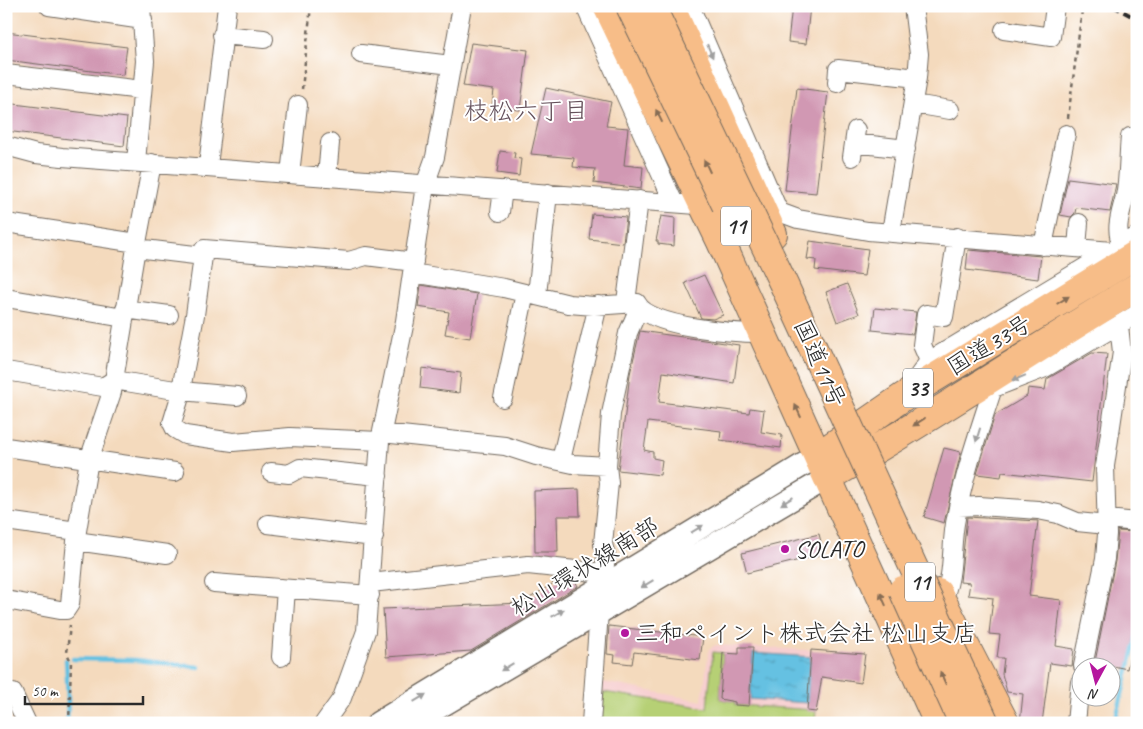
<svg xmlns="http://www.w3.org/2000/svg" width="1143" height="729" viewBox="0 0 1143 729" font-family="Caveat,'Klee One',sans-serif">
	<defs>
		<pattern id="water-ripples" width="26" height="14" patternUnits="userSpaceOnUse" patternTransform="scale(1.25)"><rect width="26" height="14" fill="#65c1e2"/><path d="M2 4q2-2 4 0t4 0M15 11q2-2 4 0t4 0" fill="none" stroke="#539db7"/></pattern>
	</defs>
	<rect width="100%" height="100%" fill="#fff"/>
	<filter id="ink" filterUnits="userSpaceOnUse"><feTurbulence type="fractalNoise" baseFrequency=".02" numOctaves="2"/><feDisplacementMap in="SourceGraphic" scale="10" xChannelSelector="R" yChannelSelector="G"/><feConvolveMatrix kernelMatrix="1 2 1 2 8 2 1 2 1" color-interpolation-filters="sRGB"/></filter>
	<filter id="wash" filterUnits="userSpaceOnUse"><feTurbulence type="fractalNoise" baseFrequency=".0096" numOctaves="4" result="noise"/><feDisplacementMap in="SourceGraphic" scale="20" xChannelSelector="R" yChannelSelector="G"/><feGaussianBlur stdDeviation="1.12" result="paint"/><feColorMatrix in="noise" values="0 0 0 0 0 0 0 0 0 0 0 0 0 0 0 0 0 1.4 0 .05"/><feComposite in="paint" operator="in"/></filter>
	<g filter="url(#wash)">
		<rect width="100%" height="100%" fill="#f4dabd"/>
		<path fill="#f7cfd0" d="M716,645L826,651L815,723H594L598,685L603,682L702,701L709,649Z"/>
		<path fill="#b6d075" stroke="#707e50" d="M713,652L723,653L720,699L735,702V705L816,710L815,723H600L603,692L707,708Z"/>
		<path fill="url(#water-ripples)" stroke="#487686" d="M753,653L811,657L808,703L750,699Z"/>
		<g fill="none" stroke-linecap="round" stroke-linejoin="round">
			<path stroke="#65c1e2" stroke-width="4.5" d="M1134,135L1137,124
				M73,659L136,660L199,667
				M66,660L68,699L67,723
				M1115,723L1137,633"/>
		</g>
		<g id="blocks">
			<path fill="#d198b3" d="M792,6H810L806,44L788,42Z
				M6,32L127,47L123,75L6,60Z
				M471,43L528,50L520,110L492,106L494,90L463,86Z
				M546,88L611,102L606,126L628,128L624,165L643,167L641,189L594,183L595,169L573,167L574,158L531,154Z
				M797,88L828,92L816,193L785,190Z
				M6,103L127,118L124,146L6,131Z
				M500,151L515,153L514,158L521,159L519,176L497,173Z
				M1068,178L1116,184L1110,212L1076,208L1075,213L1071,217L1060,215Z
				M592,214L626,217L623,243L589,239Z
				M661,216L675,218L674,246L658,244V241H656Z
				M810,241L868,249L864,276L815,270L816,260L807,259Z
				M968,250L1041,256L1038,279L966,270Z
				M704,275L723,315L713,319L701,318L685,283Z
				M847,284L859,314L837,322L826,292Z
				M421,285L477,294L470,338L445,334L449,312L418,307Z
				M875,308L916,312L913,334L872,330Z
				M640,331L739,345L734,383L663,372L659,402L749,413L750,408L764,410L761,432L782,435L781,448L720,440L721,431L648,422L644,450L653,452V458L662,460L660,475L618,470L630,374Z
				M1092,353L1107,354L1092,482L1002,472L1001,477L977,474L995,415L1027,396L1028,388L1045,390L1047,379Z
				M422,368L461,373L459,393L420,388Z
				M944,448L961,452L944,523L924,517Z
				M579,489L580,516H557L558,552H535L534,491Z
				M967,517L1038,521L1029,596L1061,600L1056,646L1074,649L1072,666L1050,663L1042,723H1020L1023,694L1007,692L1002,674L1004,658H997L1000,635L989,634L993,598L968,595L970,583L960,582Z
				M1118,531L1137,532V626L1127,669L1095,662L1115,561Z
				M819,534L824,554L747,573L742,553Z
				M560,579L575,581L578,586L471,651L386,657L383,609L522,603Z
				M609,626L703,637L700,660L634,652L632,664L614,662L615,655L607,654Z
				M739,647H753L749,706L735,705V702L720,699L723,653L739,654Z
				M811,650L865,654L861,683L822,677L816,712L807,711Z"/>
		</g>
	</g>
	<g filter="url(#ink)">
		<use href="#blocks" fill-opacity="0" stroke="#71685e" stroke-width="1"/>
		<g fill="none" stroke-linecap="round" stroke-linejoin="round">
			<g stroke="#71685e" stroke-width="20">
				<path id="minor" d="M49,6L143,20
					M585,6L674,203
					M690,6L779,212
					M1004,30L1051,37L1055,6
					M222,35L264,39
					M361,54L451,65
					M6,74L142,90
					M837,83L838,69L917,78
					M914,104L950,110
					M854,143L906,149
					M6,146L36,154L62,157L710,206
					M852,157L856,130
					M136,162L145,61L141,6
					M208,166L227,6
					M290,174L298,105
					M327,177L330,143
					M756,210L779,212L798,219L868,231L1112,251
					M500,212L503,190
					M6,223L137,243
					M891,232L917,78L919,54L913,6
					M721,242L764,221
					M1122,245C1114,228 1121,213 1125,196C1129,177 1128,156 1130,137
					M1043,246L1066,134
					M136,248L203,256
					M1077,248L1079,223
					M412,273L504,288L569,304L594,306L637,303C649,328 736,333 763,333
					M537,295L548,193
					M6,298L124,318
					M626,302L639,200
					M125,309L169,315
					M929,361L922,345L926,314L944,317L957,237
					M6,371L103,387L114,380L181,391L237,396
					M909,389L929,361L1137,236
					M991,389L1045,368L1137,314
					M503,398L525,293
					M382,433L505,446L536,456L573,464L607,466L609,483L603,544L606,556L604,573L609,582
					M380,441L290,437L233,442L185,435L175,429L172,423L179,400L195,315L204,249L349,261L366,256L414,262
					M6,447L175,472
					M561,460L598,305
					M607,466L611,414L628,333L635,317L640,310
					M271,472L289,474L300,468L378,476
					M958,507L979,506L1038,510L1058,514L1077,522L1107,525
					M1107,519L1137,522
					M6,521L77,531
					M268,524L374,537
					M76,541L167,554
					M214,583L370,595
					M371,583L528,565L604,573
					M6,600L60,610H66L70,604L77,531L89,460L112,392L136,248L152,163
					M942,601C955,576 950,546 956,518C964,474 979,431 993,388
					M281,657L286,589
					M1083,666L1105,559L1107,534L1105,466L1122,352L1119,326
					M13,693L27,723
					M324,723L342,698L366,631L380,441L405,321L425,185L435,157L462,6
					M591,723L599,612
					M1076,723L1080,682"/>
			</g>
			<g stroke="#71685e" stroke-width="25">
				<path id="tertiary" d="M378,723L819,455
					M412,723L829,477"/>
			</g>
			<g stroke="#71685e" stroke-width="30">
				<path id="trunk" d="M607,6L721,242L938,723
					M670,6L773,234
					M819,455L903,397L1137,254
					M829,477C934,417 1034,349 1137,287
					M938,593L1005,723"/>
			</g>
			<path stroke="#71685e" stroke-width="2.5" stroke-dasharray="4 4" stroke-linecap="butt" d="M302,89L311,6
				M1068,118L1082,10L1079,6
				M69,723L71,662L67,653L70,625"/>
			<use href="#minor" stroke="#fff" stroke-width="18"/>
			<use href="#tertiary" stroke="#fff" stroke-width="22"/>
			<use href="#trunk" stroke="#f7bd88" stroke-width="28"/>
			<path stroke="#2b2b2b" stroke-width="4" stroke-dasharray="8 4" stroke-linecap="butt" d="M1113,6L1137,19"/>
			<g stroke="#71685e" stroke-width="30" stroke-linecap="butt">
				<path id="trunk-bridge" d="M630,6L726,205
					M651,6L784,285L985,723
					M903,590L963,723"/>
			</g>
			<use href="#trunk-bridge" stroke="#f7bd88" stroke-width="28"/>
		</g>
		<defs><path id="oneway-solid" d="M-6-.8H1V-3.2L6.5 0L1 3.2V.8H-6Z" transform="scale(1.25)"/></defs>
		<g fill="#a0a0a0">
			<use href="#oneway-solid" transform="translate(710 51) rotate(67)"/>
			<use href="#oneway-solid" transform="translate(1019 378) rotate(158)"/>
			<use href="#oneway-solid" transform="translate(978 435) rotate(107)"/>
			<use href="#oneway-solid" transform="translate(787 501) rotate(149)"/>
			<use href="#oneway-solid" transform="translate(697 529) rotate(-31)"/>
			<use href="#oneway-solid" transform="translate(647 584) rotate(149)"/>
			<use href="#oneway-solid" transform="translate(558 613) rotate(-31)"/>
			<use href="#oneway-solid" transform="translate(507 667) rotate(149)"/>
			<use href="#oneway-solid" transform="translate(420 698) rotate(-31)"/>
		</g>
		<g fill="#876d55">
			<use href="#oneway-solid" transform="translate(659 116) rotate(-116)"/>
			<use href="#oneway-solid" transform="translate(707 166) rotate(-115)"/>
			<use href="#oneway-solid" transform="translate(1063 300) rotate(-32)"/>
			<use href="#oneway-solid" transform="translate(798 411) rotate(-115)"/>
			<use href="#oneway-solid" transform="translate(919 422) rotate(147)"/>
			<use href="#oneway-solid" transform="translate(883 599) rotate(-114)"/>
			<use href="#oneway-solid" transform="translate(943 678) rotate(-114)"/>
		</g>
	</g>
	<g fill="#b5179e" stroke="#fff" stroke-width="2">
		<circle cx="785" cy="549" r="5"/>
		<circle cx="625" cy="633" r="5"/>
	</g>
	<g text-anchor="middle" stroke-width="4" stroke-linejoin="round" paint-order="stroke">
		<g fill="#fff" stroke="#6b6b6b" stroke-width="1">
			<rect x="721" y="206.5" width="30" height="39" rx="4"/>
			<rect x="903" y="368.5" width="30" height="39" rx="4"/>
			<rect x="905" y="562.5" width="30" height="39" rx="4"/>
		</g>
		<g font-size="22" font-weight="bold" fill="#2b2b2b">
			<text x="736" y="234">11</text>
			<text x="918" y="396">33</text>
			<text x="920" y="590">11</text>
		</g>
		<g font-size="24" fill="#2b2b2b" stroke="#fff">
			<text transform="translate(989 345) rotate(-31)" y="8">国道33号</text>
			<text transform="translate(820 363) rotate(66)" y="8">国道11号</text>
			<text transform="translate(585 567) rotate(-31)" y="8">松山環状線南部</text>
		</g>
		<g font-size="24" fill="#2b2b2b" stroke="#fff" text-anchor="start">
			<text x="795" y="557">SOLATO</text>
			<text x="635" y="641">三和ペイント株式会社 松山支店</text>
		</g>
		<g font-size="25" fill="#65515b" stroke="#fff">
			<text x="526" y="119">枝松六丁目</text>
		</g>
	</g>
	<rect width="1143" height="729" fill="none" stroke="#fff" stroke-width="25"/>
	<g transform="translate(1096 682) rotate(187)"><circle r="24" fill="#ffffff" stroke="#aaaaaa"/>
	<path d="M0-4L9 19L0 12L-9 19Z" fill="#b5179e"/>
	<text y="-8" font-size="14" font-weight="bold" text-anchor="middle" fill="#2b2b2b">N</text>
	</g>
	<path d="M25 696v8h118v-8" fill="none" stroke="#2b2b2b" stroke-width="2.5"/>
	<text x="32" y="696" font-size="15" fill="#2b2b2b" stroke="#ffffff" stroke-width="4" paint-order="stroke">50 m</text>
</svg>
